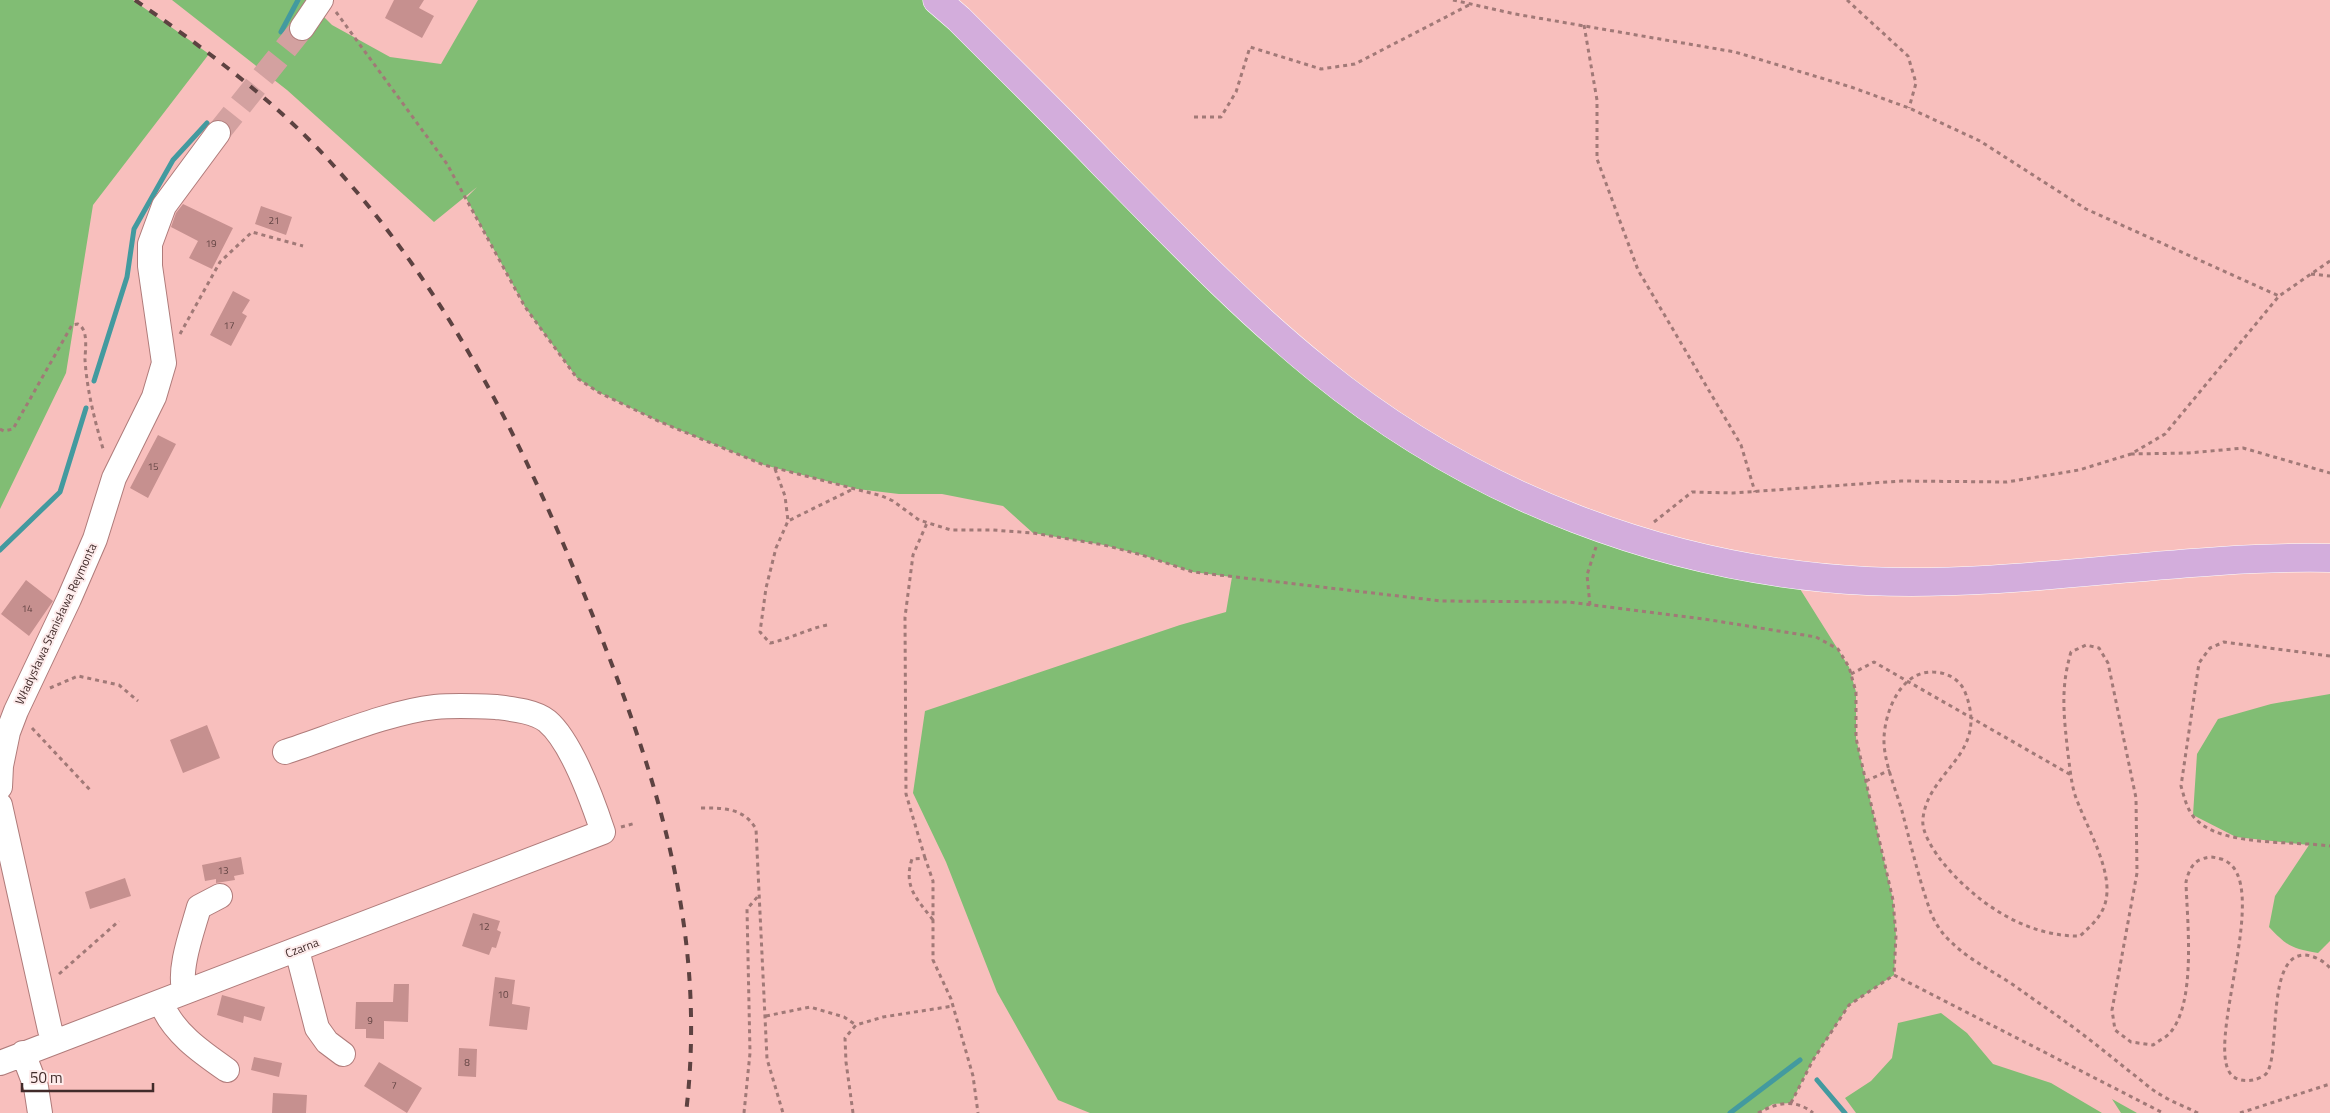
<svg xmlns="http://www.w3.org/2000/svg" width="2330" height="1113" viewBox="0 0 2330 1113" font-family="'Titillium Web',sans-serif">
	<rect width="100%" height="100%" fill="#f8bfbd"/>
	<path fill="#81bd74" d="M0,0H133L209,54L93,205L66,373L0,509Z
		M172,0H307L332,25L390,57L441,64L478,0H937L1207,271L1491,481L1790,573L1849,667L1856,692V738L1893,900L1896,936L1894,975L1849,1005L1813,1060L1791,1103L1773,1104L1758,1113H1090L1058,1100L997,992L946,862L913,793L925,711L1180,625L1226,612L1232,577L1193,572L1142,555L1104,545L1033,533L1003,506L942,494H899L857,489L764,465L658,421L598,392L577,378L525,307L466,198L477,187L434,222L287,90Z
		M2330,694V941L2318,953C2292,949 2287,946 2269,927L2275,896L2309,845L2236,837L2193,815L2197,754L2218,719L2271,704Z
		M1941,1013L1967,1033L1993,1064L2051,1083L2102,1113H1856L1845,1098L1871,1081L1892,1058L1898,1023Z
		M2112,1099L2137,1113H2121Z"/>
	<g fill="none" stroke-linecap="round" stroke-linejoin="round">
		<path stroke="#439a9f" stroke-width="5" d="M281,32L298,0
			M94,381L127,277L134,229L173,160L207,123
			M0,550L60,492L86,408
			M1817,1080L1845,1113
			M1730,1113L1800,1060"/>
	</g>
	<path fill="#c6908f" d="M394,0H424L419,8L434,16L422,38L385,18Z
		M183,204L233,228L212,269L189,258L198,241L171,227L176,213Z
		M261,206L292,217L286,235L255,224Z
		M233,291L250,300L242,313L247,316L231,346L210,335Z
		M158,435L176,444L148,498L130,488Z
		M26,580L53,601L29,636L1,614Z
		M207,725L220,758L183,773L170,740Z
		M241,857L244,874L234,876L235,880L216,883V879L205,881L202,865Z
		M125,878L131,896L90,909L85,892Z
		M473,913L500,921L497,930L501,932L496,948L492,947L489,955L462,946Z
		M495,977L515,980L512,1004L530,1007L527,1030L489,1026Z
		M394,984H409L408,1022L384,1021V1039L366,1038V1029H355L356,1002H393Z
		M222,995L265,1007L261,1021L244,1016L243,1023L217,1015Z
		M459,1048L477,1049L476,1077L458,1076Z
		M254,1057L282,1063L279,1077L251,1070Z
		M379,1062L422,1088L407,1113L364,1086Z
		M273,1093L307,1095L306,1113H272Z"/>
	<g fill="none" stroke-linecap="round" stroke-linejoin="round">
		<path stroke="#d3a1a0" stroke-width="24" stroke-dasharray="24 12" stroke-linecap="butt" d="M218,133L302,28"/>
		<g stroke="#af7b7a" stroke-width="26">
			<path id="minor" d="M302,28L321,0
				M0,787L1,766L8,732L16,711L69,599L95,539L114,478L154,397L164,363L150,266V244L164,206L218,133
				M0,805L50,1030L54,1040
				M297,950L317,1028L327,1042L343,1054
				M185,992C177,971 193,929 199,907L220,896
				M161,1002C172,1032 201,1052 227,1070
				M23,1053L36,1087L40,1113
				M0,1063L603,832C593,802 571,741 547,721C534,711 512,709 496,707C476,706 455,705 435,707C389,712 331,737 285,752"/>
		</g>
		<g stroke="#fff" stroke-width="29">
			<path id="major" d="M937,0L959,19C1007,67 1056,115 1103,164C1173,235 1241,307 1319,370C1473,496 1668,571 1867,581C2022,588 2175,555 2330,558"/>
		</g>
		<path stroke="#a17977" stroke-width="3" stroke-dasharray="4 4" stroke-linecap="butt" d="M1453,0L1515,14L1735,52L1851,87L1909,108L1980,141L2086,209L2279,296
			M1847,0L1908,56L1916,83L1909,108
			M336,12L447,164L525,307L577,378L598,392L658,421L764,465L882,496L893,501L919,520L951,530H993L1033,533L1104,545L1142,555L1193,572L1441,601L1569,602L1704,619L1816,637L1838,649L1849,667L1856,692V738L1893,900L1896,936L1894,975
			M1584,25L1597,100V159L1638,270L1741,445L1755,492
			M1194,117H1221L1236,92L1250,47L1321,69L1355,64L1471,4
			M2330,261L2279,296L2165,434L2131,454L2189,453L2243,448L2330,473
			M2311,274L2330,276
			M180,334L220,262L252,232L303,246
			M0,429L4,431L13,429L72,325L78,324C89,330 85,350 85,360C87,391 95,422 104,452
			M775,469L785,496L788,521
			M1654,522L1692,492L1733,493L1901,481L2007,482L2079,470L2131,454
			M1590,605L1587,575L1596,547
			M827,625C807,629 790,639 770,643L760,632L766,588L776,548L788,521L853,489
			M2330,656L2224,642L2210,648L2199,663L2181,786C2185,800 2188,814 2200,823C2228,846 2294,841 2330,846
			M1851,674L1874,662L2071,775
			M50,688L78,676L119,685L138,701
			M32,728L91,791
			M1866,781L1890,770
			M701,808C724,808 744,808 756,829L767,1059L783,1113
			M621,827L636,823
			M925,858L906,794L905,617L913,555L927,523
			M933,920C917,899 903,887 912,859L925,858L933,881V960L951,999L973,1076L978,1113
			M59,974L119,921
			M1894,975L2163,1113
			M766,1016L810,1007L844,1017L856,1025
			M1791,1103L1813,1060L1849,1005L1894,975
			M744,1113L750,1053L747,909L759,895
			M853,1113L846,1062L845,1038L856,1025L883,1017L953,1006
			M1758,1113C1776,1103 1795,1098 1813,1113
			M2198,1113C2186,1107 2172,1102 2161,1095C2150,1089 2140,1079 2129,1071C2103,1050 2077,1029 2049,1010C2037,1002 2025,993 2012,984C1989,969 1966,958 1947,938C1941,932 1934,921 1931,913C1919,880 1911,845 1902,811C1896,790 1883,760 1884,738C1885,711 1901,671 1933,672C1946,672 1960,679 1965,692C1990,755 1929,769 1923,818C1921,831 1932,848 1940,859C1973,901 2025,937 2080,936C2094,923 2106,913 2107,892C2108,861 2085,824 2075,795C2071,782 2070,768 2068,754C2064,717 2060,689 2071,652L2086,645L2099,648L2108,663L2136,798L2137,873L2112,1010L2115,1030L2131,1042L2153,1045C2158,1041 2165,1038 2169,1034C2197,1004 2187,921 2186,882C2188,873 2192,862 2202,859C2210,856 2213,857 2221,859C2278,876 2199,1054 2234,1077C2239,1081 2248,1081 2253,1080C2258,1079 2266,1076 2268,1071C2280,1046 2267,956 2304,955C2313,955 2324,961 2330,968
			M2240,1113L2330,1084"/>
		<use href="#minor" stroke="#fff" stroke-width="24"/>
		<use href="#major" stroke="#d3addc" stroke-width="28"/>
		<path stroke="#5d4241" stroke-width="4" stroke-dasharray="9 9" stroke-linecap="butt" d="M135,0C205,49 277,102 334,166C444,287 519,434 580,584C651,758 709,922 686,1113"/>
	</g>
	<g text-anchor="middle" stroke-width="4" stroke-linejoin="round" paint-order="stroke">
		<g font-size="10" fill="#624443">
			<text x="274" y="224">21</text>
			<text x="211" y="247">19</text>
			<text x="229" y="329">17</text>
			<text x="153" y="470">15</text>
			<text x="27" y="612">14</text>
			<text x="223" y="874">13</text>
			<text x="484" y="930">12</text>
			<text x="503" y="998">10</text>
			<text x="370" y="1024">9</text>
			<text x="467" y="1066">8</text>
			<text x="394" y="1089">7</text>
		</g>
		<g font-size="12" fill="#412b2a" stroke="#fdebeb">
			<text transform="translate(56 624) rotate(-65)" y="4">Władysława Stanisława Reymonta</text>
			<text transform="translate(302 948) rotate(-21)" y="4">Czarna</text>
		</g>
	</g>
	<path d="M22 1083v8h131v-8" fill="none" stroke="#412b2a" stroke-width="2.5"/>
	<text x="30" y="1083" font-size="15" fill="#412b2a" stroke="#fdebeb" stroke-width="4" paint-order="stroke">50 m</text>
</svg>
